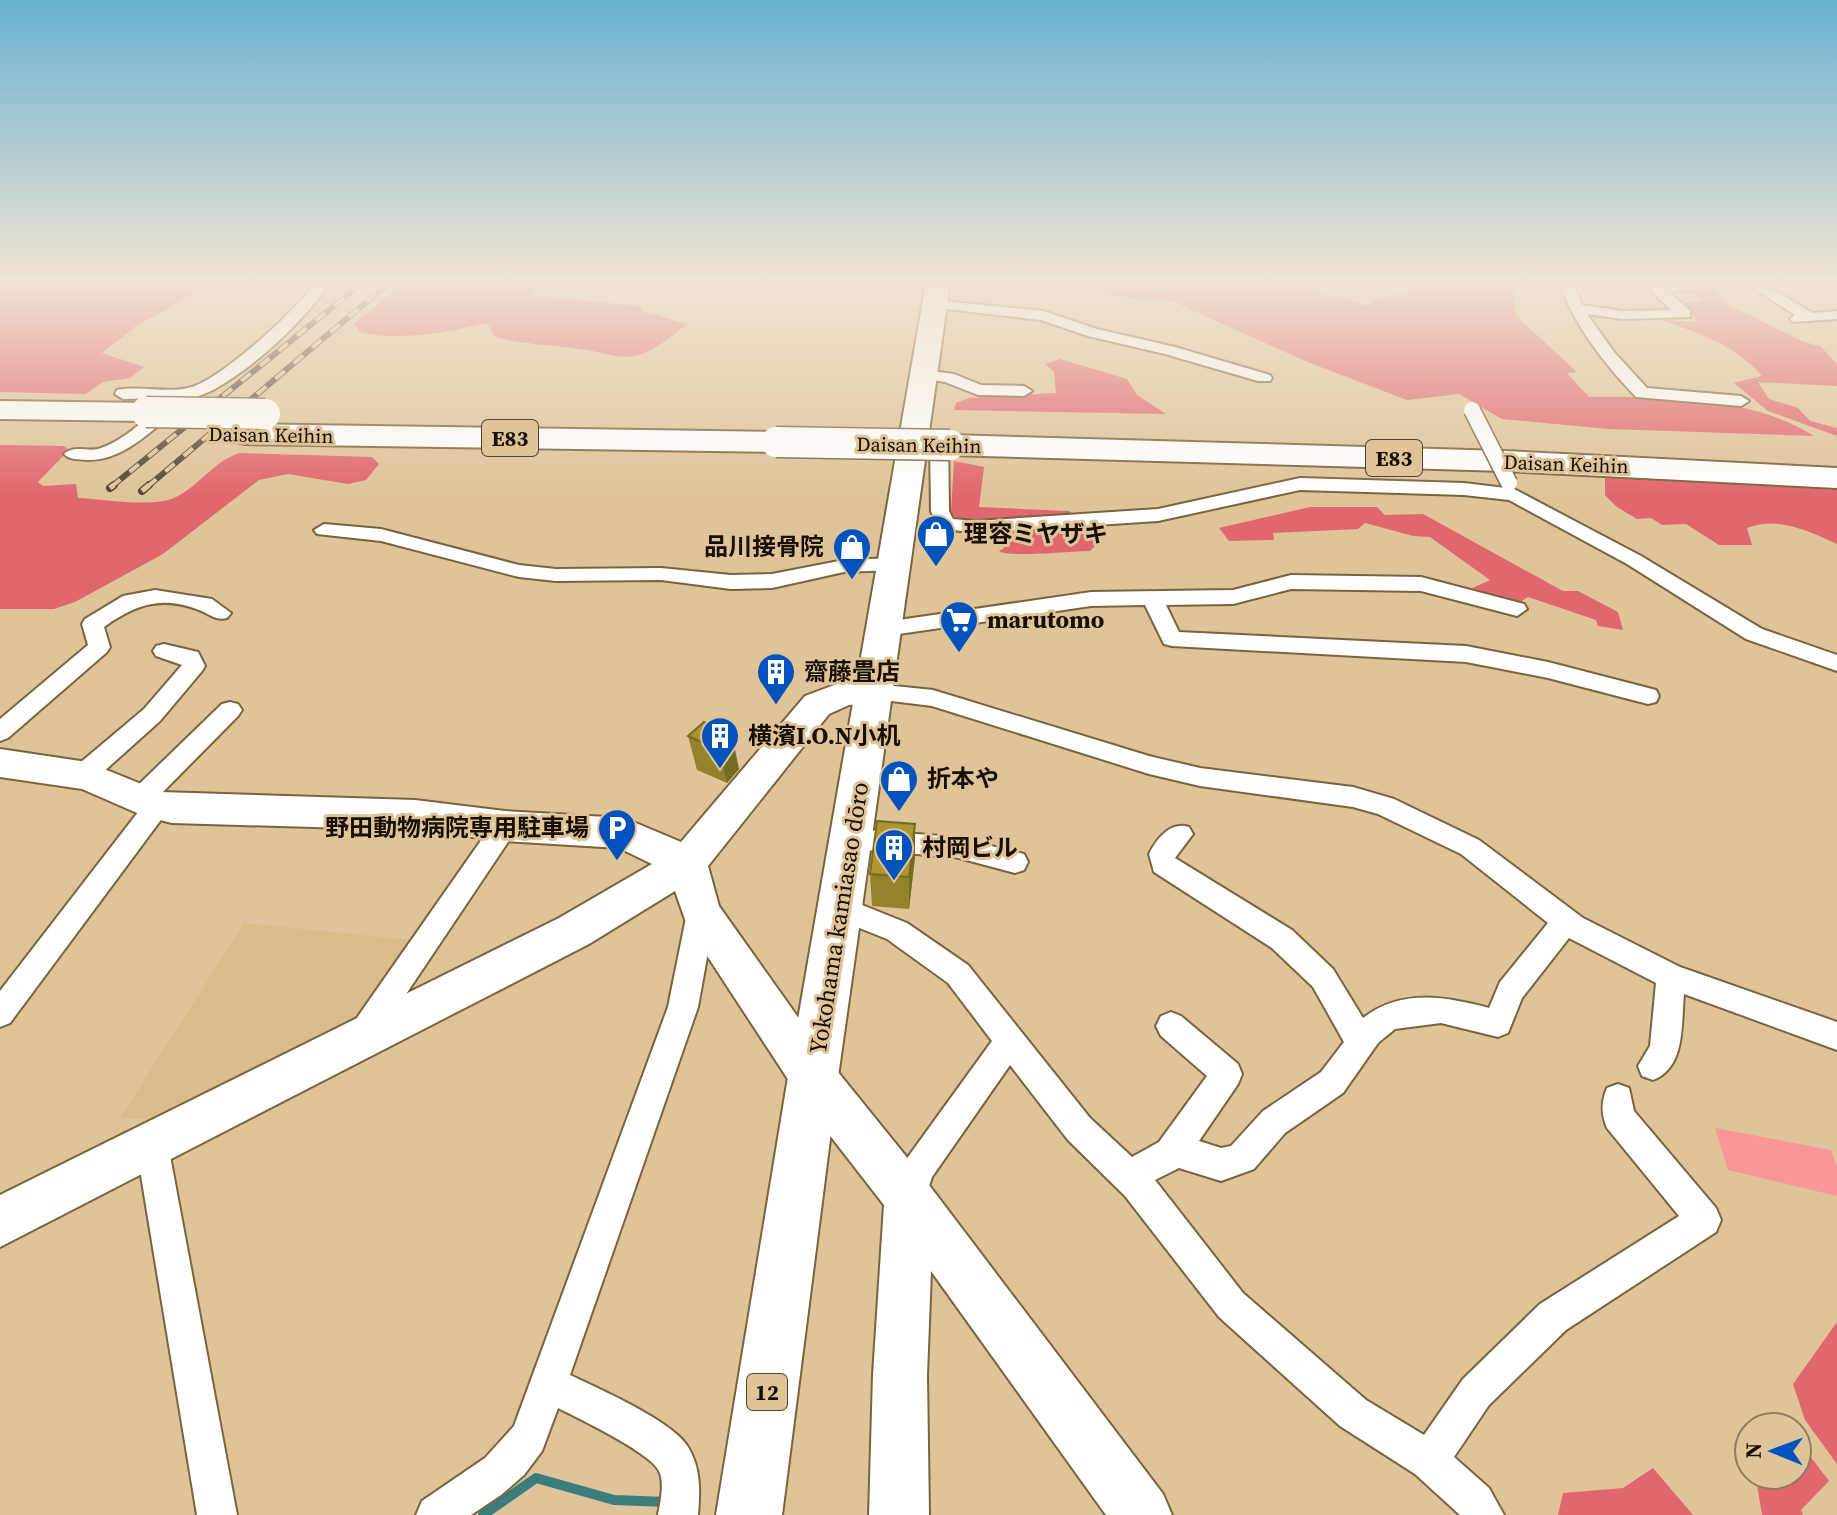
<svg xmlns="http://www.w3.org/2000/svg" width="1837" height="1515" viewBox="0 0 1837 1515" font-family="'Source Serif 4','Noto Sans JP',serif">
	<rect width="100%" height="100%" fill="#dfc49a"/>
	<path fill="#dbbc8b" d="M244,923L410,940L354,1024L158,1120L120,1118Z"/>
	<path fill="#f89698" d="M549,283H617L612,289L611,296L541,293Z
		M1715,1128L1831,1150L1837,1167V1196L1728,1170Z"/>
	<path fill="#e1676e" d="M0,283H214L136,326L102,353L144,367L130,378L103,382L86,394L0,392Z
		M403,283H536L532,296L641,306L642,311L687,324C672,336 654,352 635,356C617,359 603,352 586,350C556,345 524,345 495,337L487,323C446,332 401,342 359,332L354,324Z
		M1090,283C1181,283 1279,273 1365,306L1375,300L1412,291L1404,283H1513L1516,316L1577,372L1567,373L1589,397C1665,397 1748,395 1814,436L1609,429L1502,419L1459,394L1407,400L1310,363L1171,301L1110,296Z
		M1656,283H1710L1726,304L1802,341L1821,347L1837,364V386L1758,382L1769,399L1798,408L1810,421L1837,428V436L1768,411L1734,383L1762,376C1736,345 1698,333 1661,320L1698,322L1684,303L1704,300L1677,283Z
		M1060,359L1127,379L1137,395L1166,414L954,410L956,403L969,398L1056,393L1054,372L1045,364Z
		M0,445L64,446L69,450L38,482L43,486L76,484L78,498C104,499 156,509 178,496C202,483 212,463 239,453L372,457L379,464L366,480L348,484L288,474L259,480L163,554L75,602L54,609H0Z
		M954,461L984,467L979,507L1069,511L1073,515L958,522L951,512Z
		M1605,476L1837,490V544C1809,531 1778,516 1747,528L1752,545H1719L1686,524L1662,525L1651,518L1637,519L1617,507L1605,495Z
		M1310,507H1377L1385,515L1423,514L1563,591H1578L1618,612L1623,630L1598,626L1596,620L1528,597L1519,603L1472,588L1490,580L1430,537L1413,536L1365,523L1358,529L1273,533L1274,540L1229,541L1219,528Z
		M1071,527L1095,528L1101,540L1090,551C1072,551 1008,558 999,551L1004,548L1003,531Z
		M1837,1322V1464L1805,1420L1793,1384Z
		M1797,1439L1829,1481L1801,1510L1803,1515H1762L1757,1485L1765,1475H1797Z
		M1653,1468L1693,1515H1558L1563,1493L1623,1488Z"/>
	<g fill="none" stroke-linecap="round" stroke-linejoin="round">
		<path stroke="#3b7d7c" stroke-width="10" d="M483,1515L536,1478L614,1500L667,1502"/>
		<g stroke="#7b633c" stroke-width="4">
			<path id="street" d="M315,283H330C302,323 255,367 213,390C203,395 193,397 185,404C155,426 126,461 87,460C77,459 70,460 64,454C75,444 89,453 101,448C126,440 150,414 171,398L123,399L115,394L117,390C141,385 169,394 192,387C223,377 296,311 315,283Z
				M1342,283L1332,288L1325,284V283Z
				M1559,283H1573L1582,305L1622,311L1671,310L1652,292V286L1694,283V289L1669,292L1690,311V317L1622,319L1587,314L1614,352L1647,388L1741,396L1749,401L1741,406L1636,397C1603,362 1575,326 1559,283Z
				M1745,283H1763L1812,313L1837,311V319L1793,322L1790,319L1795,315Z
				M933,300L1043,311L1097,329L1175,347L1270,375L1272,378L1270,381H1258L1165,354L1088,336L1041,320L928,307V301Z
				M925,370L954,374L981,385L1024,386L1032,391L1024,396L978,395L945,382L919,378L917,375Z
				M930,431L945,432L948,436L949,511L953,519L976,521L1158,509L1300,478L1464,483L1514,489L1641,556L1762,629L1837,655V671L1746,639L1627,564L1509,500L1464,495L1300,490L1158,521L976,533L938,528L931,511L930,441L921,436Z
				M324,524L381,529L519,565L556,569L661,568L731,575L772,574L844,560L894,558L904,564L894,570L844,572L772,588L731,589L661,580L556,581L519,577L381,541L317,534L314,530Z
				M1291,575L1421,577L1524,604L1527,609L1517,616L1421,591L1291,589L1233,604L1166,605L1179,632L1466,646L1548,662L1656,690L1659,696L1656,702L1648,704L1548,678L1466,662L1172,646L1164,644L1145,605L1091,606L885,636L877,634L874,629L877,624L885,622L1091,592L1233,590Z
				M155,590L212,599L231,613L227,618C215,621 210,614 199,610C161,595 135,605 104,627L110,647L107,652L8,738L0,741V719L88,645L82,624L85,619L123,596Z
				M164,644L198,652L205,666L202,671L160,721L92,782L83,784L74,782L71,775L74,768L144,709L182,665L156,656L153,651L156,646Z
				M875,684L933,690L1149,756L1200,768L1353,787L1394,799L1479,840L1583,918L1680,967L1837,1022V1050L1684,994C1681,1024 1686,1067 1653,1080L1642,1076L1638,1066L1650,1046L1656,983L1569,938L1522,998L1508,1033L1498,1037L1441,1023L1395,1029L1378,1043L1343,1093L1285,1133L1254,1169L1221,1181L1179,1168L1155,1180L1243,1293L1366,1400L1424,1435L1463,1379L1540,1304L1679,1216L1607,1128C1601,1114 1601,1102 1607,1088L1618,1084L1629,1088L1634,1111L1716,1208L1721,1220L1716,1232L1566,1330L1489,1405L1454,1457L1489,1488L1504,1515H1460L1415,1474L1340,1426L1219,1317L1125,1196L1068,1140L1010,1065L932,1177L921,1210L909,1214L897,1210L893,1198L908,1157L992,1041L948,983L887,939L832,917L828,909L832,901L842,897L907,923L968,965L1090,1118L1132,1157L1159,1142L1207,1076L1161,1036L1156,1026L1161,1016L1171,1012L1181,1016L1238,1064L1242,1074L1238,1084L1199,1141L1221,1148L1231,1146L1263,1111L1321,1072L1344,1042L1313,987L1272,948L1154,872L1149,854C1157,838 1171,821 1189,827L1193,834L1175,858L1292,930L1333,969L1363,1018C1402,988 1446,997 1489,1008L1500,982L1548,923L1461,854L1378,814L1353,807L1200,786L1149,774L932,706L867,698L864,692L867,686Z
				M230,702L238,704L242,710L238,716L158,797L166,799L169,806L166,813L10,1023L0,1027V991L142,807L132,805L129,798L132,791L222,704Z
				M505,816L514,819L518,826L514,833L374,1042L364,1046L354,1042L349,1032L354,1022L496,819Z
				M852,829L955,837L1024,854L1028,862L1024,870L1015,873L955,857L852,849L843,846L839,839L843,832Z
				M701,901L711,905L715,913L698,1007L570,1375C599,1389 673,1421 688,1447C701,1468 700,1492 698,1515H658C660,1503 665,1483 659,1471C651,1453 578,1418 558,1408L542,1451L524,1475L501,1495L471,1515H416L422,1501L485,1458L514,1426L668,1007L687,913L691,905Z
				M152,1129L163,1134L168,1145L237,1515H197L136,1145L141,1134Z"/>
		</g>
		<g stroke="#7b633c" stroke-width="4">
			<path id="secondary" d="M875,680L887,683L892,692L887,701L849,705L829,714L708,866L719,906L829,1061L926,1181L1163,1494L1172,1515H1106L931,1271L927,1375L929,1515H869L873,1375L884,1205L797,1093L687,925L675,891L589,944L0,1247V1195L559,918L652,864L619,848L505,841L415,830L172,823L144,816L82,789L0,777V749L87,762L161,792L415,800L505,811L624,818L681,842L805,696L845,681Z"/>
		</g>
		<g stroke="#7b633c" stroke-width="4">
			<path id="primary" d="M926,283H950L838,1077L782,1515H716L788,1077Z"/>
		</g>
		<g stroke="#7b633c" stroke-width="4">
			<path id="highway" d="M0,401L146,403L157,405L162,412L157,419L146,421L0,419Z
				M244,424L776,432L787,435L792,442L787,449L776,452L244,444L233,441L228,434L233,427Z
				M950,435L1505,451L1837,468V488L1505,471L950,455L939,452L934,445L939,438Z"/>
		</g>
		<use href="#street" fill="#fff" fill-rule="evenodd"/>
		<use href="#secondary" fill="#fff" fill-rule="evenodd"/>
		<use href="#primary" fill="#fff" fill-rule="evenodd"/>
		<use href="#highway" fill="#fff" fill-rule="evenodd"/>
		<g stroke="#564731" stroke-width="6">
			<path id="rail-far1" d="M111,487L362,283
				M147,487L389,283"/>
		</g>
		<g stroke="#564731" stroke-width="8">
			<path id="rail" d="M110,488L114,485
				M142,491L149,485"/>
		</g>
		<use href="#rail-far1" stroke="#dfc49a" stroke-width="4" stroke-dasharray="12" stroke-linecap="butt"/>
		<use href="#rail" stroke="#dfc49a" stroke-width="5" stroke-dasharray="16" stroke-linecap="butt"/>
		<g stroke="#7b633c" stroke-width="19" stroke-linecap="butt">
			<path id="street-bridge" d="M1472,410L1509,483"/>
		</g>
		<g stroke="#7b633c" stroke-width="33" stroke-linecap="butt">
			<path id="highway-bridge" d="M146,412L265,414
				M776,442L950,445"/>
		</g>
		<use href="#street-bridge" stroke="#fff" stroke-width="16"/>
		<use href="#highway-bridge" stroke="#fff" stroke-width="30"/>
	</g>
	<path fill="#928229" d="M704,722L739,769L727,783L697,770L688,736Z
		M915,824V857L909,909L872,906L870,874Z"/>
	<path fill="#776a22" d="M732,735L739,769L727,783L719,750Z
		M915,824V857L909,909V877Z"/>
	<path fill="#aa9730" stroke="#776a22" stroke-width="2" d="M704,722L732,735L719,750L688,736Z
		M877,821L915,824L909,877L870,874Z"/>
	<linearGradient id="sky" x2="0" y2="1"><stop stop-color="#69b1d2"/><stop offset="0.57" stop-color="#f1e4d2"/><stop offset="1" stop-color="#f1e4d2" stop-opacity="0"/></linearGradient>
	<rect width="1837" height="495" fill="url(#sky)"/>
	<defs>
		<g id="shop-pin" transform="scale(2)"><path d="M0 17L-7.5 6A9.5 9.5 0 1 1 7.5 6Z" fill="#0053bd" stroke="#dfc49a"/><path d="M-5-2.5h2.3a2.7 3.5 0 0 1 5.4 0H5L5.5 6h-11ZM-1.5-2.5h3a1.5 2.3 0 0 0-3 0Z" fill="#fff"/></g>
		<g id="supermarket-pin" transform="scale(2)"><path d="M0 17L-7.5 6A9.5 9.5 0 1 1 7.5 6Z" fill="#0053bd" stroke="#dfc49a"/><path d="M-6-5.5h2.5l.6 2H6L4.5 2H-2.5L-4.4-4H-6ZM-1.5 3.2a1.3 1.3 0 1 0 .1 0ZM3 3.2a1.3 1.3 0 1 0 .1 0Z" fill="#fff"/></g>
		<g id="building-pin" transform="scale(2)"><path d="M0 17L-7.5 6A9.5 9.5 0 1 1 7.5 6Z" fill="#0053bd" stroke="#dfc49a"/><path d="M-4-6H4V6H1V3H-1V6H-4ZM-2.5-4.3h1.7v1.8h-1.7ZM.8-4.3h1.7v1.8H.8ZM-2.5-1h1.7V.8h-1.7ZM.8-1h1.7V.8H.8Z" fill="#fff"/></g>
		<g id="parking-pin" transform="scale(2)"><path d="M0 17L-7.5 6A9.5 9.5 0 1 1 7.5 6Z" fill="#0053bd" stroke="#dfc49a"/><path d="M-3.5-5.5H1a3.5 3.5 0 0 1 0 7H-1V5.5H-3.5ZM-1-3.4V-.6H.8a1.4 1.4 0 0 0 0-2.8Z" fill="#fff"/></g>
	</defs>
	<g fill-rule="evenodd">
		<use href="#shop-pin" x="936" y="534"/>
		<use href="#shop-pin" x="852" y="547"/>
		<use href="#supermarket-pin" x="959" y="620"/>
		<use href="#building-pin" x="776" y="672"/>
		<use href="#building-pin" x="720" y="736"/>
		<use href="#shop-pin" x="899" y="779"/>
		<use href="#parking-pin" x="617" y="828"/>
		<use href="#building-pin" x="894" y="848"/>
	</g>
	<g text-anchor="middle" stroke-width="6" stroke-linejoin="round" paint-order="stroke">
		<g font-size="20" fill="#180f02" stroke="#dfc49a">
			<text transform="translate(271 435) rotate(1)" y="7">Daisan Keihin</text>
			<text transform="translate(919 445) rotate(1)" y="7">Daisan Keihin</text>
			<text transform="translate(1566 464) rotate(2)" y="7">Daisan Keihin</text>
		</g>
		<g fill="#dfc49a" stroke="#544530" stroke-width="2">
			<rect x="482" y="420" width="56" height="36" rx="6"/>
			<rect x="1366" y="440" width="56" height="36" rx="6"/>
			<rect x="747" y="1374" width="40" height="36" rx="6"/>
		</g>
		<g font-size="22" font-weight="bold" fill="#180f02">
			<text x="510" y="446">E83</text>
			<text x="1394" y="466">E83</text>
			<text x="767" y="1400">12</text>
		</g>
		<g font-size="24" font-weight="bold" fill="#180f02" stroke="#dfc49a" text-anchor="start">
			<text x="964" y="542">理容ミヤザキ</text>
			<text x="824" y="555" text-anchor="end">品川接骨院</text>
			<text x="987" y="628">marutomo</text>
			<text x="804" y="680">齋藤畳店</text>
			<text x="748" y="744">横濱I.O.N小机</text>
			<text x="927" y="787">折本や</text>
			<text x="589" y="836" text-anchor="end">野田動物病院専用駐車場</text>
			<text x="922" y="856">村岡ビル</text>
		</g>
		<g font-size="24" fill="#180f02" stroke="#dfc49a">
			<text transform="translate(839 918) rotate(-81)" y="8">Yokohama kamiasao dōro</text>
		</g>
	</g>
	<g transform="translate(1773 1451) rotate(271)"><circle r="38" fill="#dfc49a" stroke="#8f7c5d" stroke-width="2"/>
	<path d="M0-6L14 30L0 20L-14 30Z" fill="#0053bd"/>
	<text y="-12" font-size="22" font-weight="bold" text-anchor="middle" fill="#180f02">N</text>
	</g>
</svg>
